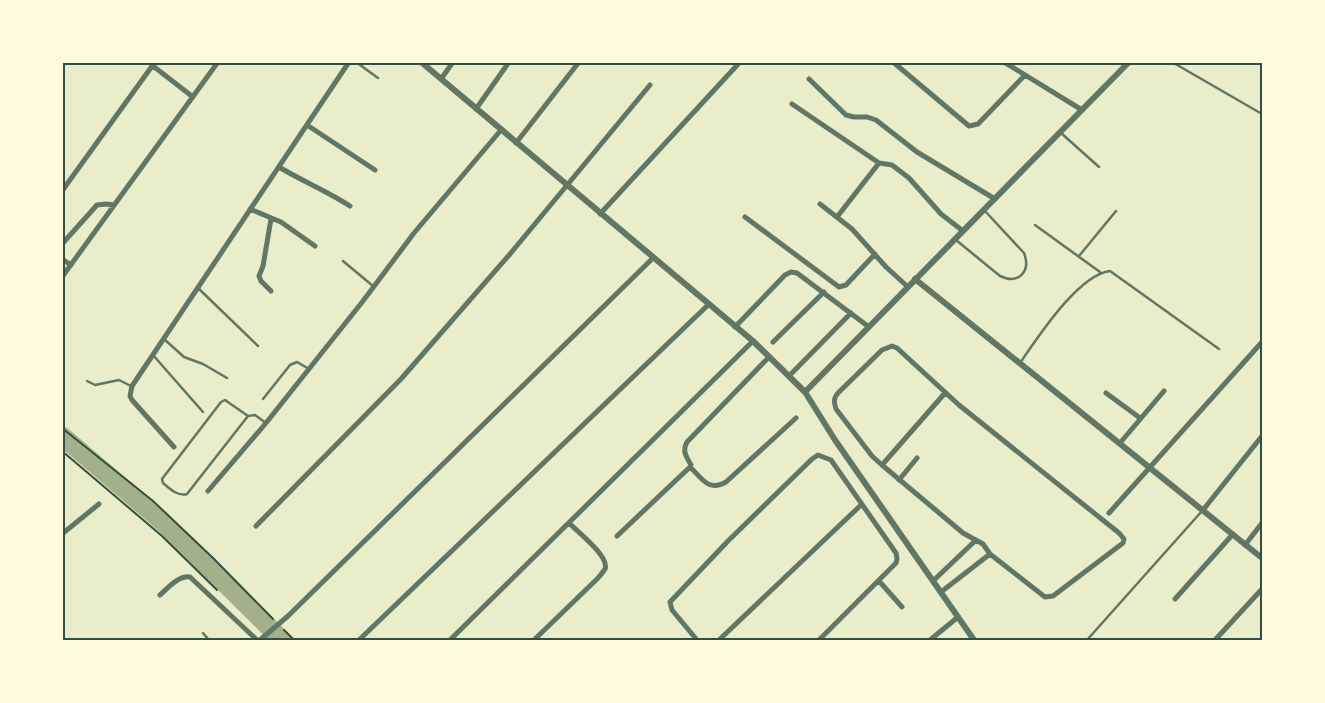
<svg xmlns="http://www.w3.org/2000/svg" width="1325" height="703" viewBox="0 0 1325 703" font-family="Barlow,sans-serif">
	<rect width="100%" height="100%" fill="#e9edc9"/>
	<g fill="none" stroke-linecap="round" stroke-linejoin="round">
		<path stroke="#a3b18a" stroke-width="19" d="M62,436L164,523L282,640"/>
		<path stroke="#344e41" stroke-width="2" d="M62,428L153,501L213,558L273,619
			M62,451L162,536L217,590
			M284,630L294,640"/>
		<path stroke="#617663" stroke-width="2.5" d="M356,62L378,78
			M1172,62L1262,114
			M1061,133L1099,167
			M1035,225L1100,272
			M956,240L1000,276C1019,285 1031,271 1024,253L985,211
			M1079,256L1116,211
			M343,261L373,286
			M198,288L258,346
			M164,339L184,357L203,364L227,378
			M153,355L203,412
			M1020,363C1038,337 1078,275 1110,271L1219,349
			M87,381L95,385L119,380L131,386
			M263,399L290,365L297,362L309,369
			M248,416L225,400L221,402L162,479L163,483C169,488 178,497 187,494L248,416L255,415L266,423
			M203,633L209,640
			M1087,640L1202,511"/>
		<path stroke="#617663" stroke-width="5" d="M893,62L969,126L978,124L1025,75
			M1004,62L1082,110
			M153,66L193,97
			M441,79L453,62
			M809,79L846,115L854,117H867L876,120L917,152L995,199
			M792,104L879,163L892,165L909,178L941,214L963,231
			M476,109L509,62
			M307,125L375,170
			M516,143L579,62
			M279,167C302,181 327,191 350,206
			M62,191L155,62
			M820,204L852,229L886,267L908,287
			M250,209L281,222L315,246
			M600,214L740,62
			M745,217L839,287L846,285L875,254
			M837,217L879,163
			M271,219L263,266L259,276L261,281L271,291
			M62,244L97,205L106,204L114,205
			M62,259L71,265
			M62,277L218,62
			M735,327L785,275L791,272L797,273L869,327
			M773,342L824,292
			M892,346L897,348L959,405L1119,533L1124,539L1123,543L1053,596L1045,597L990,554L983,544L963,533L882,465L872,456L836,409C834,402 833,399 838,393L882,350Z
			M789,376L851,313
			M1106,393L1140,418
			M1120,443L1164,391
			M174,447L132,400L130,396L132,386L349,62
			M882,465L945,393
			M690,467C703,479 708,492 726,482L796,418
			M899,480L917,458
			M208,491L266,423L363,301L414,233L501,130
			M1203,510L1262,436
			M1109,513L1262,342
			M256,526L401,379L510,254L650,85
			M62,534L99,504
			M617,536L690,467L691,465C686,456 682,451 687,442L769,357
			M1245,545L1262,523
			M879,581L902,607
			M933,581L976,540
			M941,592L990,554
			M160,595C168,588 179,575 190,577L257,640
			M1175,599L1233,534
			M260,640L288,616L653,258
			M359,640L709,304
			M450,640L753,341
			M534,640L597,579C600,576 603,572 605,569C610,557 578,532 569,523
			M697,640L672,610L670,602L728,541L812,459L818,455L831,460L896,553L897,559L896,563L819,640
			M719,640L861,505
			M930,640L958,617
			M1215,640L1262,589"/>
		<path stroke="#617663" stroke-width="6" d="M421,62L753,341L805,392L835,440L974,640
			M915,279L1262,558
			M805,392L1129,62"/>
	</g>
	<rect width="1325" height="703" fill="none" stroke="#fefae0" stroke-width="128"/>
	<rect x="64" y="64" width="1197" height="575" fill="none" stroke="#344e41" stroke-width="2"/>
</svg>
